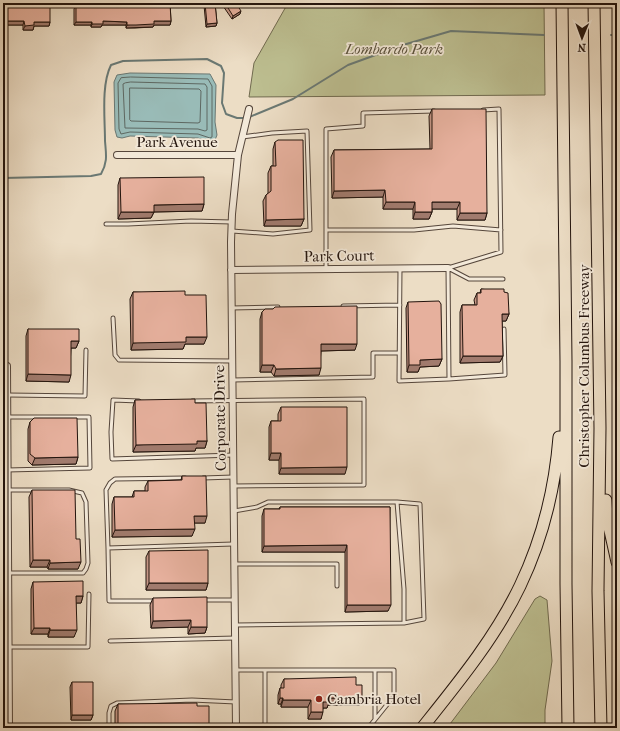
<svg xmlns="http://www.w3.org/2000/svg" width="620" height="731" viewBox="0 0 620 731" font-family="'IM FELL French Canon',serif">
	<rect width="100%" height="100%" fill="#ecddc5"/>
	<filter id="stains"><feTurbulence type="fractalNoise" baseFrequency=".005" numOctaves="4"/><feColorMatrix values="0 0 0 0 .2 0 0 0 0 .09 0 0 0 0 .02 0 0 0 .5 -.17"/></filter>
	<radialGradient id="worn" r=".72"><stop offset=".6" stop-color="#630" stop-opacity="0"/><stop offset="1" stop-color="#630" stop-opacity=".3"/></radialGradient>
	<path fill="#bdbf91" stroke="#706a4f" d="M288,3H544L545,95L249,97L254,63Z
		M540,596L547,600L552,661L545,710V728H447L496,663L535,599Z"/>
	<path fill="#99bbb7" stroke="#6a7873" d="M130,73L210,74L216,85L215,122L217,135L215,140L209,142L198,138L130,136L122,138L117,137L115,130L114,82L117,75Z"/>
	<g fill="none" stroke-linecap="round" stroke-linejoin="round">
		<path stroke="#5e6862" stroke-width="1" d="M131,77L208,79L212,86V137L210,138L198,134L130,132L121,134L119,129L118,83L121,78Z
			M131,82L205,84L207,87V130L205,131L198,129L125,128L123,84L125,83Z
			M130,88L199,89L201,91L200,122L198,123L131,121L130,120Z"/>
		<path stroke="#6a7873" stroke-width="2" d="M611,35H617
			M3,178L91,176L101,174C108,162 106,154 105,141C105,118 101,85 111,65L123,61L207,59L221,66L224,73L222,103L226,114L237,118H247L293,99L348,65L403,45L451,31L544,35"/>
		<g stroke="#55463b" stroke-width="5">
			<path id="lane" d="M106,224H128L191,221L232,222
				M326,230H414L453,226L501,230
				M232,231L273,234L310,230L307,131L272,133L242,137
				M400,268L399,381L449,379L448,268
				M448,268L501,252L499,109L483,110
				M448,268L469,279H503
				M326,270V129L363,126V113L434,111
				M343,306L400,305
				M231,308L278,307
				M113,318L115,355L119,360L232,361
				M449,379L505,375L504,329
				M233,380L373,377V353H399
				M8,395L85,396L86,350
				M139,401L113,400L111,432L112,459L233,455
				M192,401L364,399V485L233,486
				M7,470L90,468L89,417H8
				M203,478L233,477
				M8,490H69L82,493L86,502L88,563L86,569L83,573H8
				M234,511L257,507L268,502H397L404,589V623
				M108,548L106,490L110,483L115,479L185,478
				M235,564H337V586
				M204,600H234
				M155,601H109L108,548L233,544
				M236,625L404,623L424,619L420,504L397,502
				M110,641L236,638
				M9,647H88L89,594
				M236,670H265V728
				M265,670H394V696L369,727
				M375,670V719
				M265,726L369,727L368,728
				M109,728V713L111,706L117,703L192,700L236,702"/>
		</g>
		<g stroke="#55463b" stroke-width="8">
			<path id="street" d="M117,155H238
				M231,270L448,268
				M3,366H7L9,728
				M236,728L231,242L232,214L238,155L249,109"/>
		</g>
		<g stroke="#23140d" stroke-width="13">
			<path id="highway" d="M562,3L566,361V584L568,728
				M594,3L600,428L598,591L601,728
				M606,500L607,517L617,562
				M422,728C458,683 495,638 520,586C542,540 555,488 559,437"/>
		</g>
		<use href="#lane" stroke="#f3e9d9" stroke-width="3"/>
		<use href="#street" stroke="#f3e9d9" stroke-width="6"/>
		<use href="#highway" stroke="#ecddc5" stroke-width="11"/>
	</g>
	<path fill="#c69787" stroke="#23140d" d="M92,3H170L171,21L170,25H154L153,27L135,28H126V25H102L101,27H91V25H74V9L76,5H91Z
		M205,3H215L217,23L216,26L206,27L204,5Z
		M221,3H236L240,14L232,19Z
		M34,5L50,22L49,26H34L33,30H23V25H3Z
		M432,109L487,213L485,220H457V209H432V212L429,219H413V209H383V197L332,198L331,157L334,150L430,149L429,116Z
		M275,142L304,219L301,226H264L263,201L266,195L268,193V173L271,166H273V149Z
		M120,178L204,204L202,211L154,212L151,218L118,219V185Z
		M481,289L504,292L509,314L506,321H502L503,356L500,362L460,363V312L462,305H475L474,300L477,293H480Z
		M133,292L185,295L204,344H185L183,349L131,350L130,299Z
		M408,302L442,359L439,366L420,367L418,372H407L406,308Z
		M262,312L355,350L321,351L319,375L274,376L271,372H260V319Z
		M28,329L79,341L76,348H71L69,382L26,381V336Z
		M135,400L195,403L207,441L205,448H196L195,451L133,452V407Z
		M281,407L345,474H279V460H269V427L271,421H278V414Z
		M30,422L78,457L76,464L32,465L28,461V429Z
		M182,476L205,523H194L192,536L112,537V504L114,497H132L134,491H145V487L148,481L181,480Z
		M32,490L76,539L78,569H48L47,567H30L29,497Z
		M280,507H390L388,611L345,612V552H262V516L264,509H279Z
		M149,551L208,583L206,590H146V557Z
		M33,582L83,596L81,603H76L74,637H48V634H31V589Z
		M153,598L207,627L205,633L188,634V627L151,628L150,605Z
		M284,679L356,685L360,705H328L327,708H323L321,719H308V707H281V704H278V695L280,688H281V685Z
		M72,682L93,715L91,720H71L70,687Z
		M118,704L197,706L209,728H115V711Z"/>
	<path fill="#a17b6e" stroke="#23140d" d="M241,11L240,14L232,19L233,16Z
		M3,21H24L23,25H3Z
		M103,21L127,22L126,25H102L101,27H91L92,24Z
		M154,21H171L170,25H154L153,27L126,28L127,25Z
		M34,22H50L49,26H34L33,30H23L25,26Z
		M76,22H92L91,25H74Z
		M217,23L216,26L206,27L207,24Z
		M385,190L383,197L332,198L334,191Z
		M386,202H415L413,209H383Z
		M432,202H460L457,209H429Z
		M204,204L202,211L151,212L154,205Z
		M121,212H154L151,218L118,219Z
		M415,212H432L429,219H413Z
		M460,213H487L485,220H457Z
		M304,219L301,226H264L266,220Z
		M502,314H509L506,321H500Z
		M186,337H207L204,344H185L183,349L131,350L133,343Z
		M71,341H79L76,348H69Z
		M321,344H357L355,350L319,351Z
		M463,356H503L500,362L460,363Z
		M442,359L439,366L420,367L418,372H407L409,365L420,360Z
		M262,365H274L271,372H260Z
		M321,368L319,375L274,376L276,369Z
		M28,374L71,375L69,382L26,381Z
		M197,441H207L205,448H196L195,451L133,452L136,445Z
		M271,453H281L279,460H269Z
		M78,457L76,464L32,465L35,458Z
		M347,467L345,474H279L281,468Z
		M194,516H207L205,523H192Z
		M195,529L192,536L112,537L115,530Z
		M347,545L345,552H262L264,546Z
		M33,560H50L47,567H30Z
		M81,562L78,569H48L50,563Z
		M149,583H208L206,590H146Z
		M76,596H83L81,603H74Z
		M347,605H391L388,611L345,612Z
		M191,620L188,627L151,628L153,621Z
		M191,627H207L205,633L188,634Z
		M34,628H50L48,634H31Z
		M50,630H77L74,637H48Z
		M280,698H283L281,704H278Z
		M329,698H362L360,705H328L327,708H321L323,702Z
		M283,700H311L308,707H281Z
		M311,712H323L321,719H308Z
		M72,715H93L91,720H71Z"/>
	<path fill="#e6b09d" stroke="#23140d" d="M3,3H34V5H50V22H34V25L25,26L24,21H3Z
		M92,3H170L171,21H154V24L136,25H127V22L103,21V24H92V22H76V5H92Z
		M205,3H215L217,23L207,24Z
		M225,3H236L241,11L233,16Z
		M432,109H486L487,213H460V202H432V212H415V202H386L385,190L334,191V150L432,149Z
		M278,140H303L304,219L266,220V195L271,191V166H276L275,142Z
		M204,177V204L154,205V212H121L120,178Z
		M481,289H504V292L508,293L509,314H502L503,356H463L462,305H477V293H481Z
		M185,291V295H206L207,337H186V342L133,343V292Z
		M439,301L441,304L442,359L420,360V365H409L408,302Z
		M357,306V344H321V368L276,369L274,365H262V312L265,309H273L275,307Z
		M28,329H79V341H71V375L28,374Z
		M195,399V403H206L207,441H197V444L136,445L135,400Z
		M281,407H347V467L281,468V453H271V421H281Z
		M34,418H77L78,457L35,458L30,454V422Z
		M182,476H206L207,516H194L195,529L115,530L114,497H134V491H148V481L182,480Z
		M32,490H75L76,539H80L81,562L50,563V560H33Z
		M280,507H390L391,605H347V545L264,546V509H280Z
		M208,550V583H149V551Z
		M83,581V596H76L77,630H50V628H34L33,582Z
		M207,597V627H191V620L153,621V598Z
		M356,677V685H362V698H329V702H323V712H311V700H283V698H280V688H284V679Z
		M72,682H93V715H72Z
		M197,703V706H209V728H118V704Z"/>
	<circle fill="#8f2418" stroke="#f3e9d9" stroke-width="1.5" cx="319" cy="699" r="4"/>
	<g text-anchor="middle" stroke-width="3.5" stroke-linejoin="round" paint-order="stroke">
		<g font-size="15" font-style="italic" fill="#59503b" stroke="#f3e9d9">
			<text x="394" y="54">Lombardo Park</text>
		</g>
		<g font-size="15" fill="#23140d" stroke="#f3e9d9">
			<text x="177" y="147">Park Avenue</text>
			<text transform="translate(339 256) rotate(-1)" y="5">Park Court</text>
			<text transform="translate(584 366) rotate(-90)" y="5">Christopher Columbus Freeway</text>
			<text transform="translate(220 418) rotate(-91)" y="5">Corporate Drive</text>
		</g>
		<g font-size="15" fill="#23140d" stroke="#f3e9d9" text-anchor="start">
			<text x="327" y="704">Cambria Hotel</text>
		</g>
	</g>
	<rect width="620" height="731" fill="none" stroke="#ecddc5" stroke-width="16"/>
	<rect x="4" y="4" width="612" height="723" fill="none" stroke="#23140d" stroke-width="2"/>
	<rect x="8" y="8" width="604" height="715" fill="none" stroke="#23140d"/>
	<g transform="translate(582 38) rotate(181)" stroke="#f3e9d9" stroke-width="3" paint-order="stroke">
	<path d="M0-3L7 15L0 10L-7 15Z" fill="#23140d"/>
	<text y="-6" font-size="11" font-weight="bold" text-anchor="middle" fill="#23140d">N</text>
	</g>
	<rect width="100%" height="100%" filter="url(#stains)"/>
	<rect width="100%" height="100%" fill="url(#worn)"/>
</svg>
